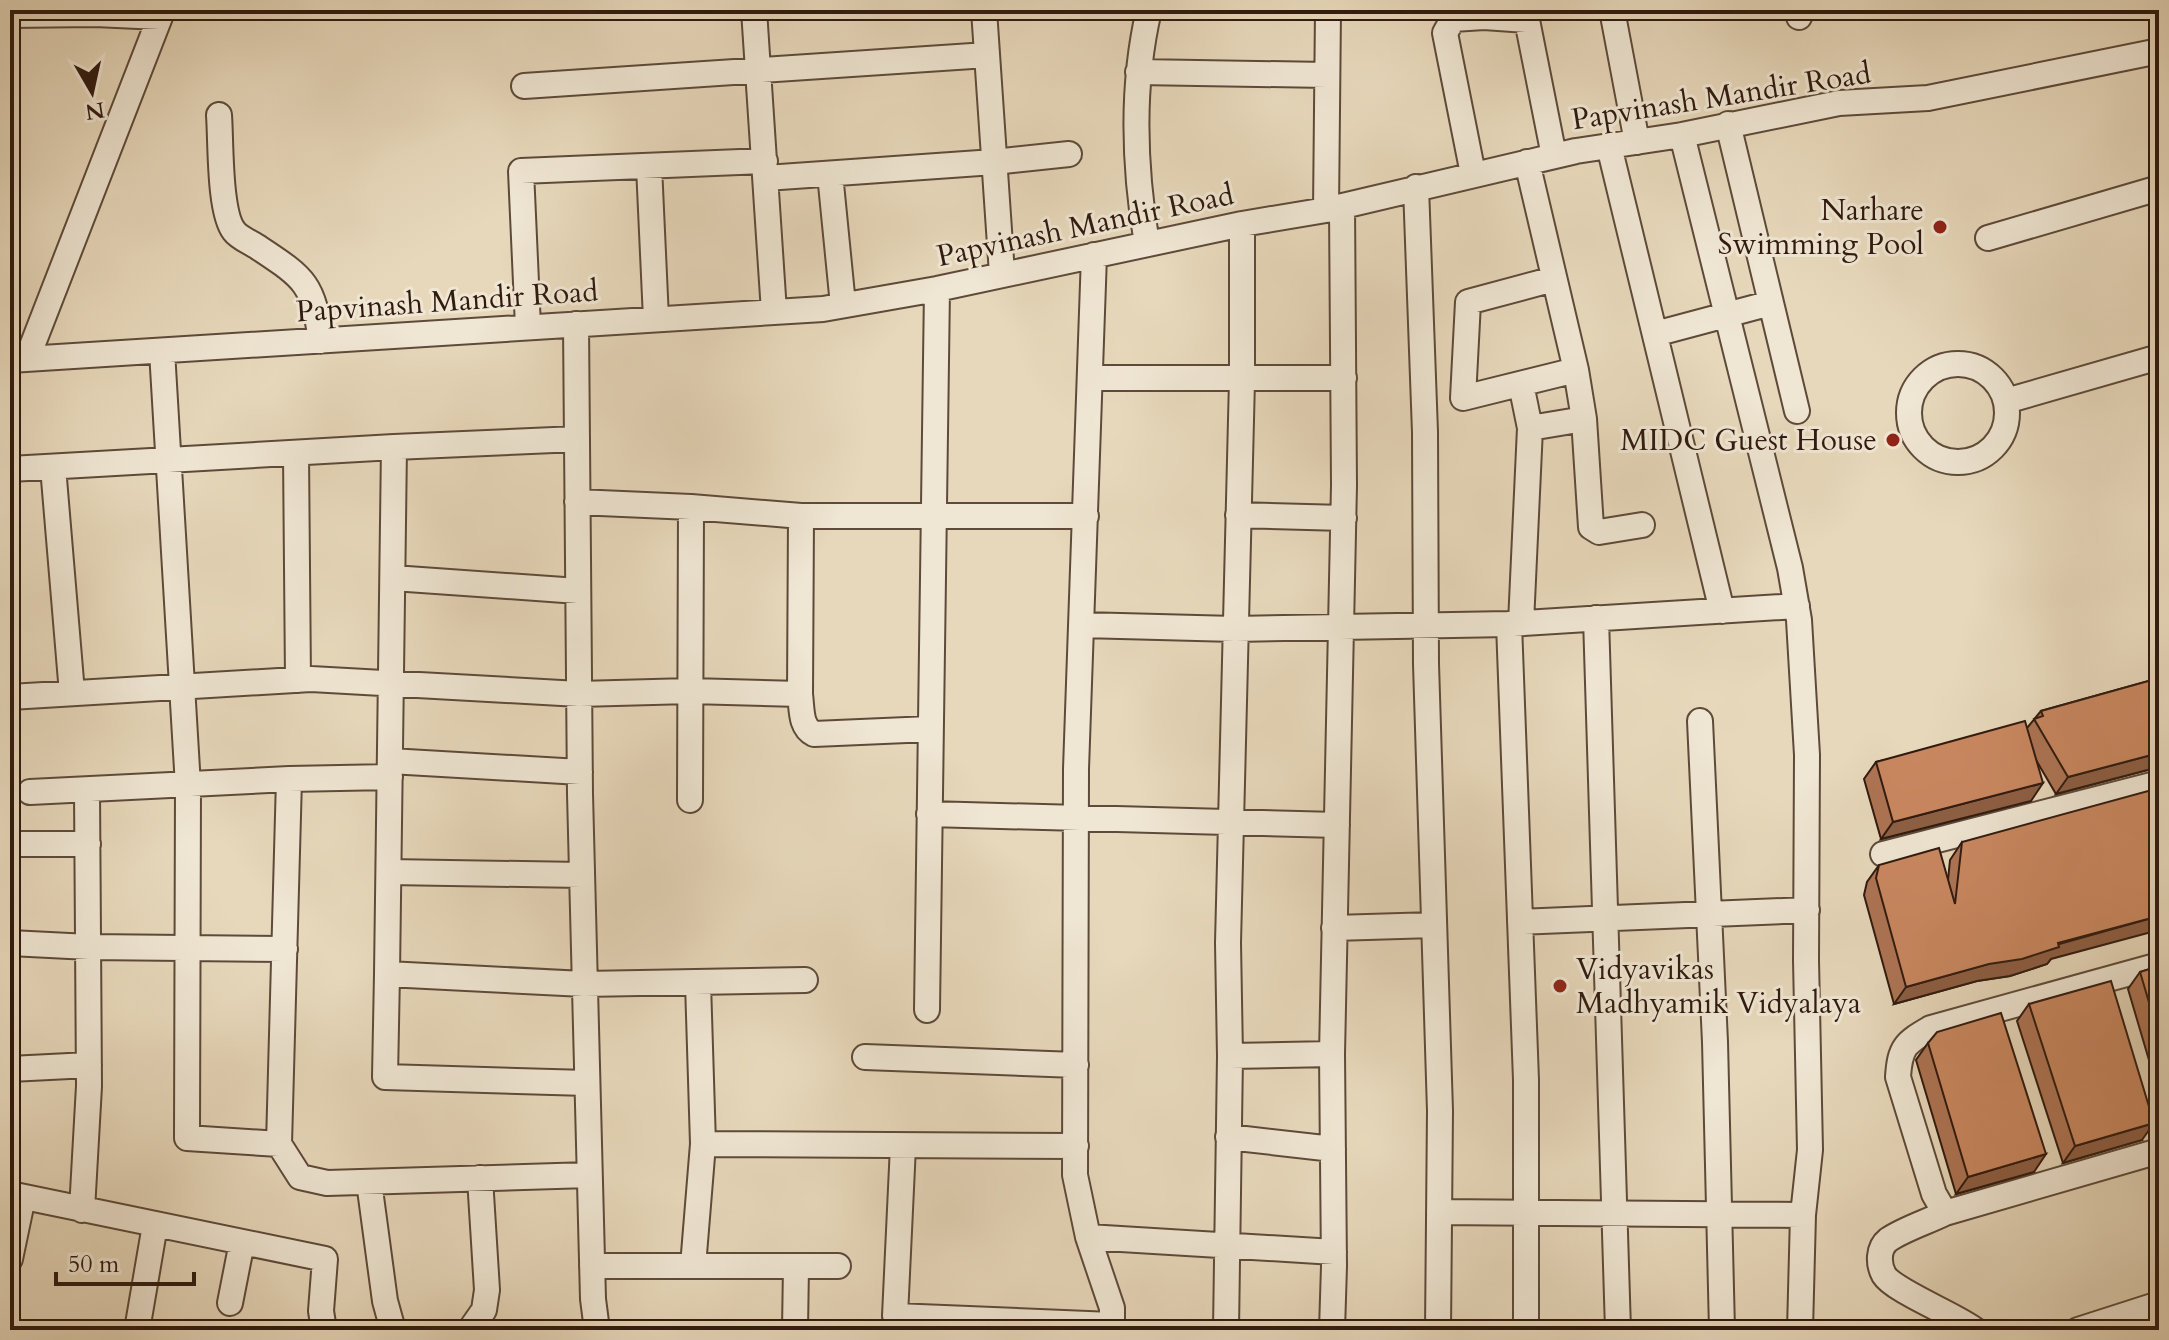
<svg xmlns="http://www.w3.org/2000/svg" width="2169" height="1340" viewBox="0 0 2169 1340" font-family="Cardo,serif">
	<rect width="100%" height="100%" fill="#e7d8bb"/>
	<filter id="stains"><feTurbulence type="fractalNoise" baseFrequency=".0025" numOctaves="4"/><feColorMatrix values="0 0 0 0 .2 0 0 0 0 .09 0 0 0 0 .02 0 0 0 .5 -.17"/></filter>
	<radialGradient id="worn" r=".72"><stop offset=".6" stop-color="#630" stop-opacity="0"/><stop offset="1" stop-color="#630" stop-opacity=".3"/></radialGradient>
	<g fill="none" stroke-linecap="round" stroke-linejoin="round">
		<g stroke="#5e4a3a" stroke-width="28">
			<path id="minor" d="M754,10L774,312
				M984,10L1002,274
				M1612,10L1637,142
				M10,15L95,14L160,17L27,359
				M1799,17L1802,10
				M1138,72L1327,75
				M524,86L987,55
				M219,115C221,142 219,212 234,231C239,238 252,243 259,248C306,279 313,284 321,341
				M1728,124L1797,411
				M1682,135L1790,568L1799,620L1807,755L1806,960L1810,1150L1803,1215L1800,1330
				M1609,146L1722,611
				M1527,162L1576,370L1463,398L1468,302L1554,279
				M649,166L656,319
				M830,174L843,305
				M1473,174L1445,33L1453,19L1484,17L1527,20L1554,156
				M766,178L994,162L1069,154
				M1416,187L1425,432L1426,664L1440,1111L1438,1330
				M1326,210L1328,10
				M1988,238L2159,188
				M1147,244C1134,167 1131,87 1149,10
				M1094,255L1076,769L1075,1175L1088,1237L1112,1308V1330
				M576,324L580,794L593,1299L597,1330
				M528,327L521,171L765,161
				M1655,334L1771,303
				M162,351L188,786L187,1138L279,1144
				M10,360L823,309L937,289L1242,224L1326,210L1576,151L1682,135L1839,103L1928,98L2159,51
				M1909 413a49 49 0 1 1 98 0a49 49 0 1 1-98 0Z
				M1576,370L1584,419L1591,527L1599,532L1642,525
				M1090,378H1344
				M1521,384L1530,428L1584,419
				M2006,401L2159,357
				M577,439L394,447L387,974L584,984L805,980
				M296,453L298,680
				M53,467L72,693
				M10,469L394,447
				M1238,515L1344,518
				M801,516H1086
				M393,578L578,591
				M1596,618L1618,1330
				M1521,623L1530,428
				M1082,625L1235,629L1509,624
				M800,694C802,709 800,727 814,734L930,729
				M10,697L311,679L579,694L690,691L800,694L801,516L691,507L577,502
				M1700,721L1715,1042L1722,1330
				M390,761L580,772
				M289,779L390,777
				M30,792L289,779L279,1144L300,1177L327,1183L589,1175
				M690,800L691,507
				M929,814L1337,825
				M10,844H88
				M1883,854L2159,783
				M389,872L582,875
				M1520,922L1807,910
				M1334,928L1434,925
				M10,943L89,947L285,949
				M2159,965L1931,1028C1905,1043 1900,1047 1898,1077L1934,1194L1945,1213L2159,1151
				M387,974L385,1077L587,1083
				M927,1010L937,289
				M1230,1056L1332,1054
				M865,1057L1076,1065
				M10,1069L89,1065
				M1228,1137L1333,1149
				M703,1144L1076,1146
				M903,1146L895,1316L1112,1325
				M369,1182L385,1301L393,1330
				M10,1194L325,1259L321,1311L324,1330
				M82,1210L89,1086L87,791
				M1439,1212L1803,1215
				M1945,1213C1927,1222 1904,1229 1888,1240C1878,1248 1878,1264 1884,1275C1894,1291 1956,1315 1975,1330
				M1088,1237L1334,1252
				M10,1259L23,1197
				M592,1266H838
				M693,1266L703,1144L698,983
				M230,1303L242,1242
				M137,1330L155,1225
				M470,1330L484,1310L487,1290L480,1178
				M795,1330L796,1266
				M1226,1330L1230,1056L1228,943L1242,380V224
				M1332,1330L1334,1266L1332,1054L1344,485L1342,206
				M1526,1330V1080L1509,624L1797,606
				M2078,1330L2159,1304"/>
		</g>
		<use href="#minor" stroke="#efe6d3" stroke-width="24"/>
	</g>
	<path fill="#ad7453" stroke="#301a0f" stroke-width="2" d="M2159,678V767L2056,794L2036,760L2031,801L1881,839L1864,779L1876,762L2027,728L2041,711Z
		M1962,842L2051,959L2047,964L2010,976L1977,981L1894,1004L1864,895L1867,882L1879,865L1948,880L1950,860Z
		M2159,966V1094L2128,989L2140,972Z
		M2029,1004L2142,1140L2063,1163L2017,1021Z
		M1928,1043L2034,1172L1956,1194L1916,1060Z"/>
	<path fill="#8d5e43" stroke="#301a0f" stroke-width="2" d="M2159,753V767L2056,794L2068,777Z
		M2043,783L2031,801L1881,839L1893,822Z
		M2159,916V930L2051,959L2047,964L2010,976L1977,981L1894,1004L1906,987Z
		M2154,1123L2142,1140L2063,1163L2075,1146Z
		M2046,1154L2034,1172L1956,1194L1968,1177Z"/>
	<path fill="#c98760" stroke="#301a0f" stroke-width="2" d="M2159,678V753L2068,777L2034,719L2043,716L2041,711Z
		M2025,721L2043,783L1893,822L1876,762Z
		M2159,788V916L2058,943L2059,947L2022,959L1989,964L1906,987L1876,878L1879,865L1939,848L1955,904L1962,842Z
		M2159,966V1036L2140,972Z
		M2111,981L2154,1123L2075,1146L2029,1004Z
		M2001,1013L2046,1154L1968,1177L1928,1043L1937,1032Z"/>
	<g fill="#8f2418" stroke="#efe6d3" stroke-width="3">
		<circle cx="1940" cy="227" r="8"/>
		<circle cx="1893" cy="440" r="8"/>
		<circle cx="1560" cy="986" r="8"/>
	</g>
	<g text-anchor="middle" stroke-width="6" stroke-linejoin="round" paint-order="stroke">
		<g font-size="30" fill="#301a0f" stroke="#efe6d3">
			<text transform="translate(1721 96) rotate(-9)" y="10">Papvinash Mandir Road</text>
			<text transform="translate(1085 225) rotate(-12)" y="10">Papvinash Mandir Road</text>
			<text transform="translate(447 301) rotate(-4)" y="10">Papvinash Mandir Road</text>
		</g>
		<g font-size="30" fill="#301a0f" stroke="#efe6d3" text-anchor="end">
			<text x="1924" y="220">Narhare<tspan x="1924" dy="34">Swimming Pool</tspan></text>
			<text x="1877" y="450">MIDC Guest House</text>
			<text x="1576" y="979" text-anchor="start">Vidyavikas<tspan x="1576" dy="34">Madhyamik Vidyalaya</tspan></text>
		</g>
	</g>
	<rect width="2169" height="1340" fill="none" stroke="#e7d8bb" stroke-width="40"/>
	<rect x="12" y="12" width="2145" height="1316" fill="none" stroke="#301a0f" stroke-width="4"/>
	<rect x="20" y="20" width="2129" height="1300" fill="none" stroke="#301a0f" stroke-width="2"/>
	<g transform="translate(92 92) rotate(171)" stroke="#efe6d3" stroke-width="6" paint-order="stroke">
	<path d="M0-6L14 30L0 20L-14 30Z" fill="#301a0f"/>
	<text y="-12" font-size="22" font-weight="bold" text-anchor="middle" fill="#301a0f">N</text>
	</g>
	<path d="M56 1272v12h138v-12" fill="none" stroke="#301a0f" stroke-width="4"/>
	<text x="68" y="1272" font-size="24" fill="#301a0f" stroke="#efe6d3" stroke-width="6" paint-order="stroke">50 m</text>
	<rect width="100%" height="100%" filter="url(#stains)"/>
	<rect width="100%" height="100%" fill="url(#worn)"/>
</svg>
